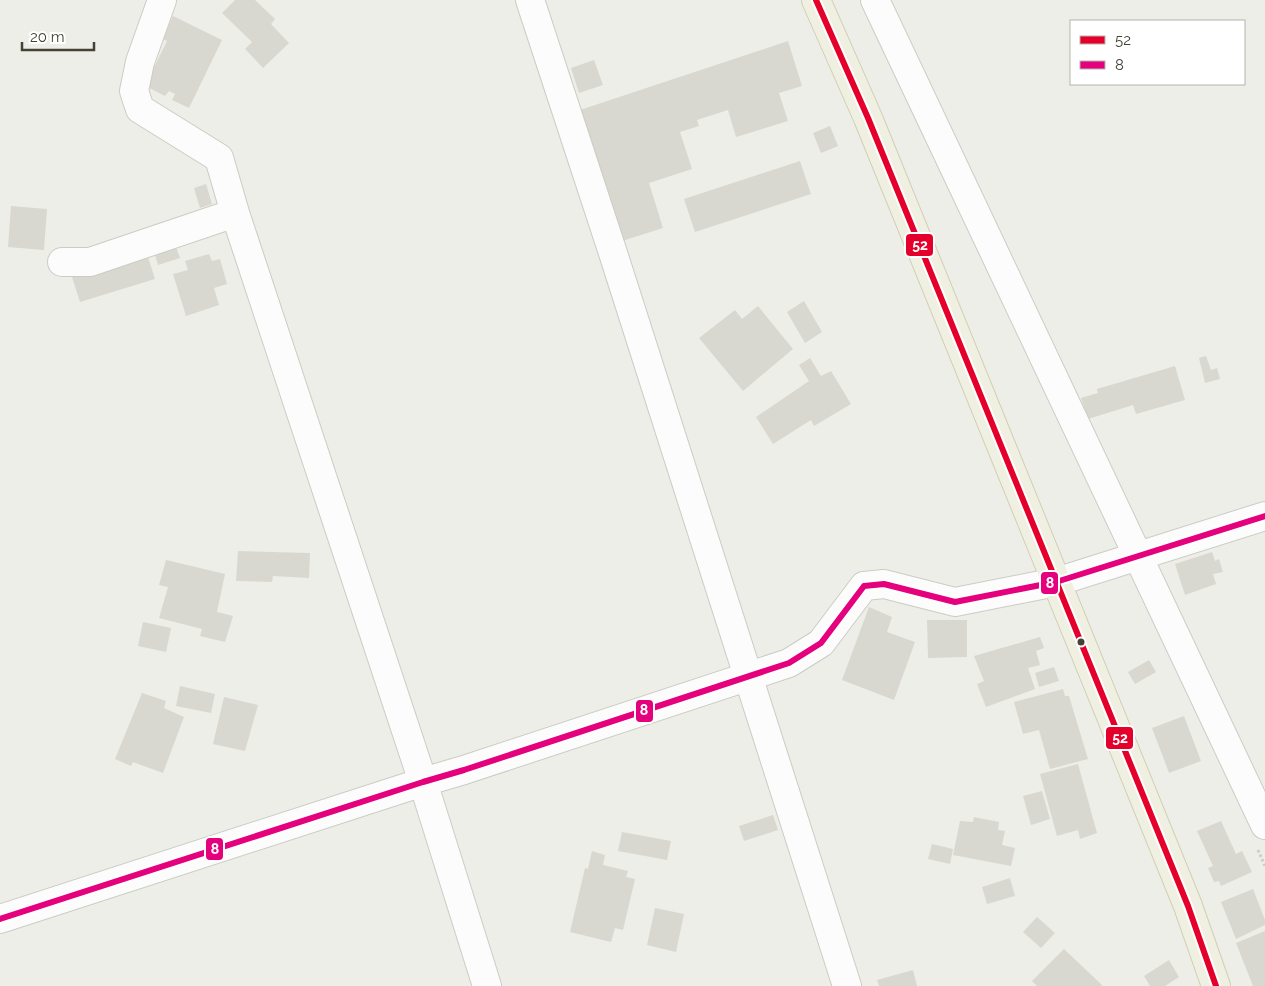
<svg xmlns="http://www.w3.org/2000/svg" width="1265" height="986" viewBox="0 0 1265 986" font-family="Raleway,sans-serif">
	<rect width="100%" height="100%" fill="#eeeee8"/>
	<path fill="#d8d7d0" d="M235,0H255L275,19L271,24L289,43L263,68L245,49L252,42L222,13Z
		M173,16L222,40L189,108L172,100L175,94L169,91L165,96L145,86L167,41L163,39Z
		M788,41L802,86L779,93L788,121L736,137L728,110L697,120L699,126L680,132L692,169L649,183L663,228L622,241L580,110Z
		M594,60L603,85L579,93L571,68Z
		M830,126L838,146L821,153L813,133Z
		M800,161L811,194L695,232L684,199Z
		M206,184L212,204L200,208L194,188Z
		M11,206L47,209L44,250L8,247Z
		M174,241L180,258L158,265L153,248Z
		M147,254L155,279L80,302L72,277Z
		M209,254L212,261L220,259L227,284L214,288L219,305L186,316L173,274L188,270L185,261Z
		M804,301L822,332L805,343L787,312Z
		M758,306L793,349L743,391L699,338L735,310L742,319Z
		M1206,356L1211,370L1217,368L1220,379L1205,383L1199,358Z
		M810,358L821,376L831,371L851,404L814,426L811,420L773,444L756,417L809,381L799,365Z
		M1175,366L1185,400L1136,414L1133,405L1088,419L1081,398L1098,393L1097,389Z
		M238,551L310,553L309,578L273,576L272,582L236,581Z
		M1212,552L1215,561L1219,559L1223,572L1213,574L1216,584L1185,595L1175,564Z
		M166,560L225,574L217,612L233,616L225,642L200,636L202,629L159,618L168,587L159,585Z
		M869,607L892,617L887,632L915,642L894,700L842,680Z
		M927,620H967V657L928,658Z
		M143,622L171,628L166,652L138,646Z
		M1040,637L1044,648L1036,651L1040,665L1028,668L1035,689L986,707L977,684L984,681L974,656Z
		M1149,660L1156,672L1135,684L1128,672Z
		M1054,667L1059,681L1039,687L1035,673Z
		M180,686L215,694L211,713L176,706Z
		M1063,689L1065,696H1069L1088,759L1050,769L1039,730L1023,734L1014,702Z
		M142,693L166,701L164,708L184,717L163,773L133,762L131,766L115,759Z
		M224,697L258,705L245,751L213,744Z
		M1184,716L1201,761L1169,773L1152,728Z
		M1078,764L1097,833L1080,839L1078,830L1057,836L1040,774Z
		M1042,791L1050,819L1031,825L1023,796Z
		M773,815L778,830L744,841L739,826Z
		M974,817L999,822L998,830L1005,831L1002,845L1015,848L1011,866L953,855L960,821L973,822Z
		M1221,821L1236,854L1242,851L1252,872L1221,886L1219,881L1214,882L1208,868L1213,866L1197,831Z
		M622,832L671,841L667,860L618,851Z
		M932,844L953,849L950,864L928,859Z
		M592,851L605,855L603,865L628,871L626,877L635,879L623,930L615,928L611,942L570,932L585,868L588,869Z
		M1010,878L1015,896L987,904L982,887Z
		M1253,889L1265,920V925L1236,939L1221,902Z
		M655,908L684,914L676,952L647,945Z
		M1037,917L1055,933L1041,948L1023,932Z
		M1265,931V986H1253L1236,943Z
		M1064,949L1102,985L1101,986H1037L1032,981Z
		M1169,960L1179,977L1165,986H1150L1144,976Z
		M913,970L917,986H879L877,980Z"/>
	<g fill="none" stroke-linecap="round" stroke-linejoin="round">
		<g stroke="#ccccc5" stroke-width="30">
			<path id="minor" d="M162,0L140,62L134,91L140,109L219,158L235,213L423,782L487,986
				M530,0L613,253L847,986
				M875,0L1265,825
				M62,262H90L235,213
				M0,919L423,782L464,770L789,663L821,643L864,586L884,584L955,602L1056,582L1265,516"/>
		</g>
		<g stroke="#d0cfb5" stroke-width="30">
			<path id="major" d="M816,0L868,118L1188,906L1216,986"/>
		</g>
		<path stroke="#cdccc6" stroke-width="3" stroke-dasharray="2.5 2.5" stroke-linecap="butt" d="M1258,850L1265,866"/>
		<use href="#minor" stroke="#fcfcfc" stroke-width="28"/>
		<use href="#major" stroke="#f0f0e2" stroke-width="28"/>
		<g stroke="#fff" stroke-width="10">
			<path id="bus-1" d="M816,0L868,118L1188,906L1216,986"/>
		</g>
		<g stroke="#fff" stroke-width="10">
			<path id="bus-2" d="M0,919L423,782L464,770L789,663L821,643L864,586L884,584L955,602L1056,582L1265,516"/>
		</g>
		<use href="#bus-1" stroke="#e4002b" stroke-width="6"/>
		<use href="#bus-2" stroke="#e5007d" stroke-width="6"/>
	</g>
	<circle fill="#444234" stroke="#fff" stroke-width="2" cx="1081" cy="642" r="4.5"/>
	<g stroke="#fff" stroke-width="2">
		<rect x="905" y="233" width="29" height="24" rx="5" fill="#e4002b"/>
		<rect x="1040" y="571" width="19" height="24" rx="5" fill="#e5007d"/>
		<rect x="635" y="699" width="19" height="24" rx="5" fill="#e5007d"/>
		<rect x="1105" y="726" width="29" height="24" rx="5" fill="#e4002b"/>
		<rect x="205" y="837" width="19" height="24" rx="5" fill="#e5007d"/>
	</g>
	<g font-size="14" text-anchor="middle" font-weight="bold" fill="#fff">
		<text x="920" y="250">52</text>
		<text x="1050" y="588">8</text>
		<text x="644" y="715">8</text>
		<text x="1120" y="743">52</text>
		<text x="215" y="854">8</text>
	</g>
	<rect x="1070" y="20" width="175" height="65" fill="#ffffff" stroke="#b4b3ae"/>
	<rect x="1080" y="36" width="25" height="8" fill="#e4002b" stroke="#b4b3ae"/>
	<text x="1115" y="45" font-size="15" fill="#444234">52</text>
	<rect x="1080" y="61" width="25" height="8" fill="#e5007d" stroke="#b4b3ae"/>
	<text x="1115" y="70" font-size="15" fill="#444234">8</text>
	<path d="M22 42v8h72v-8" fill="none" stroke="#444234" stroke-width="2.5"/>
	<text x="30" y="42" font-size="15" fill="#444234" stroke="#ffffff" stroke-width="4" paint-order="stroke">20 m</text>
</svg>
